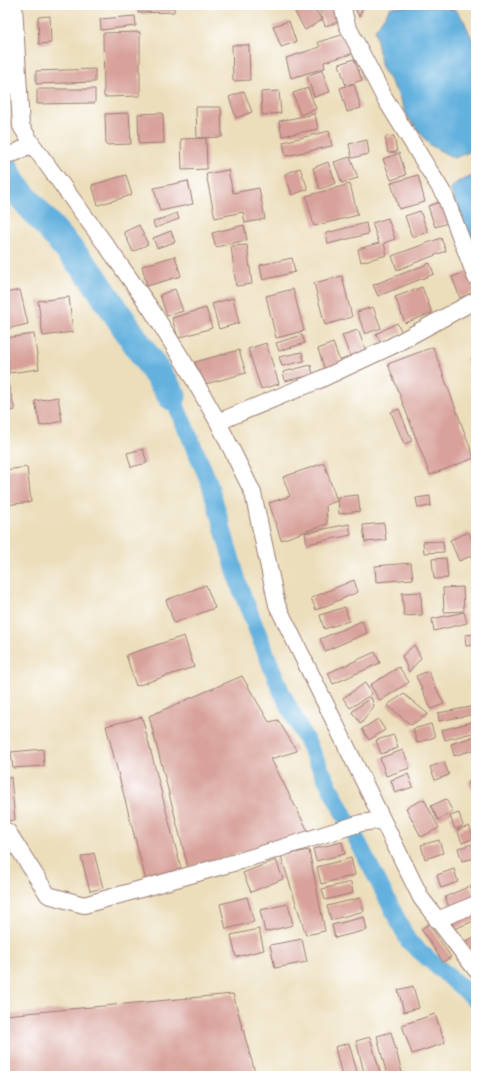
<svg xmlns="http://www.w3.org/2000/svg" width="481" height="1081" viewBox="0 0 481 1081" font-family="Delius,sans-serif">
	<rect width="100%" height="100%" fill="#fff"/>
	<filter id="ink" filterUnits="userSpaceOnUse"><feTurbulence type="fractalNoise" baseFrequency=".025" numOctaves="2"/><feDisplacementMap in="SourceGraphic" scale="8" xChannelSelector="R" yChannelSelector="G"/><feConvolveMatrix kernelMatrix="1 2 1 2 8 2 1 2 1" color-interpolation-filters="sRGB"/></filter>
	<filter id="wash" filterUnits="userSpaceOnUse"><feTurbulence type="fractalNoise" baseFrequency=".012" numOctaves="4" result="noise"/><feDisplacementMap in="SourceGraphic" scale="16" xChannelSelector="R" yChannelSelector="G"/><feGaussianBlur stdDeviation="0.9" result="paint"/><feColorMatrix in="noise" values="0 0 0 0 0 0 0 0 0 0 0 0 0 0 0 0 0 1.4 0 .05"/><feComposite in="paint" operator="in"/></filter>
	<g filter="url(#wash)">
		<rect width="100%" height="100%" fill="#ecdebb"/>
		<path fill="#64b1de" stroke="#576884" d="M432,6L456,10L464,21L476,48V149L454,158L430,145L407,116L397,92L382,68L375,30L391,7Z
			M476,175V262L450,189L457,182Z"/>
		<g fill="none" stroke-linecap="round" stroke-linejoin="round">
			<path stroke="#64b1de" stroke-width="17" d="M172,396L209,482L240,588L281,691L409,942L476,1000"/>
			<path stroke="#64b1de" stroke-width="29" d="M5,168L12,184L92,276L172,396"/>
		</g>
		<g id="blocks">
			<path fill="#d8a19a" d="M138,5H174V12L138,13Z
				M291,5H313L322,20L305,30Z
				M318,5H335L341,21L325,26Z
				M354,5H364L359,17Z
				M50,16L51,43L39,44L38,17Z
				M135,16L136,26L101,30L100,19Z
				M289,21L296,42L281,47L273,26Z
				M140,32V96L104,97L103,33Z
				M352,32L358,52L324,62L325,68L291,78L286,58L320,47L318,42Z
				M232,45H249L250,80L233,81Z
				M354,59L362,80L348,85L354,84L361,108L347,112L340,88L346,86L339,64Z
				M95,69V82L36,84V71Z
				M322,70L330,92L314,97L307,76Z
				M308,88L316,109L300,115L293,93Z
				M37,89H95V103L37,104Z
				M244,91L252,112L236,118L229,97Z
				M279,91L281,113L262,115L261,92Z
				M196,107H221L222,137L197,138Z
				M129,113L131,144L106,145L105,114Z
				M163,113L164,143L139,144L138,114Z
				M315,114L318,129L282,136L279,121Z
				M329,131L332,146L286,156L283,142Z
				M394,136L397,152L388,153L385,137Z
				M206,138L207,169L182,170L181,139Z
				M367,140L369,154L352,158L349,144Z
				M399,153L406,175L391,180L383,159Z
				M350,157L358,178L342,183L334,162Z
				M328,162L336,183L320,189L313,168Z
				M300,168L308,189L292,195L285,174Z
				M228,170L233,193L259,188L265,219L245,223L243,212L215,218L206,174Z
				M126,175L132,195L98,205L92,185Z
				M418,175L425,202L399,209L391,183Z
				M188,181L193,204L160,211L154,188Z
				M350,184L358,215L314,226L306,196Z
				M443,201L451,222L435,227L428,206Z
				M420,211L428,232L412,237L405,216Z
				M177,213L179,219L155,228L153,222Z
				M388,218L395,239L384,243L387,255L361,262L358,249L379,243L372,223Z
				M366,223L368,234L328,244L326,233Z
				M139,225L148,244L133,252L124,232Z
				M244,225L247,240L216,247L212,233Z
				M171,231L175,242L157,248L153,238Z
				M441,238L446,251L397,270L392,256Z
				M247,245L252,284L236,286L231,246Z
				M175,256L181,276L147,286L142,266Z
				M292,258L295,272L263,280L260,265Z
				M430,263L434,274L378,296L373,285Z
				M468,271L475,292L460,298L452,277Z
				M342,276L352,317L325,325L314,283Z
				M422,287L432,313L405,323L395,297Z
				M175,289L183,311L167,316L160,295Z
				M293,289L304,331L276,338L266,296Z
				M20,290L28,324L6,329L5,324V293Z
				M69,297L73,332L43,336L38,301Z
				M233,298L239,323L219,329L212,304Z
				M373,307L381,328L365,334L357,312Z
				M206,308L212,328L178,338L172,318Z
				M397,323L402,332L381,343L376,334Z
				M358,330L366,351L350,356L342,335Z
				M34,334L39,369L9,373L5,338Z
				M302,335L305,343L279,351L276,343Z
				M266,343L279,384L261,389L248,349Z
				M333,343L341,364L325,370L318,349Z
				M433,347L474,458L430,475L388,364Z
				M239,350L246,373L202,385L195,362Z
				M302,352L304,361L282,366L279,357Z
				M476,357V374L471,358Z
				M311,365L313,375L285,381L283,372Z
				M5,376H6L15,410L5,412Z
				M58,397L62,421L40,426L35,401Z
				M399,409L412,441L404,444L391,412Z
				M143,449L147,463L131,467L127,453Z
				M324,463L337,501L326,505L327,524L281,540L269,503L290,496L283,477Z
				M27,467L31,502L5,505V470Z
				M358,495L360,511L339,514L338,497Z
				M430,496L431,506L418,508L416,498Z
				M384,523L386,540L365,542L363,525Z
				M349,524L351,535L307,544L305,533Z
				M469,532L476,550V554L459,561L450,540Z
				M443,541L444,552L424,553L423,542Z
				M446,558L448,578L434,579L432,559Z
				M411,563L413,579L376,582L375,566Z
				M354,580L358,592L316,610L311,598Z
				M206,585L215,608L174,623L166,600Z
				M463,587L464,611L444,612L443,588Z
				M421,592L422,615L404,616L402,593Z
				M345,607L349,621L324,629L320,615Z
				M464,612L467,623L434,631L432,619Z
				M362,621L367,633L325,651L320,639Z
				M476,634V645L466,646L465,635Z
				M184,636L194,667L136,686L126,655Z
				M414,645L421,658L409,672L402,656Z
				M375,652L380,663L333,684L328,673Z
				M399,667L409,682L380,701L370,685Z
				M428,671L444,704L431,709L416,676Z
				M242,676L269,722L278,720L297,751L271,759L310,835L188,867L149,716Z
				M365,683L372,694L350,708L343,698Z
				M404,694L428,714L411,725L387,705Z
				M371,697L374,706L361,724L352,712Z
				M476,706V714L439,721L438,713Z
				M142,717L182,872L146,881L106,726Z
				M378,719L385,730L369,740L362,729Z
				M476,721V732L445,740L442,730Z
				M431,724L435,737L417,743L413,729Z
				M394,735L398,748L381,754L376,740Z
				M476,736V749L454,756L451,744Z
				M43,749L44,766L13,768L11,752Z
				M403,750L410,768L386,776L380,758Z
				M444,762L449,775L435,780L430,767Z
				M408,774L413,787L395,793L391,780Z
				M11,777L15,820L5,821V778Z
				M476,778V797L468,782Z
				M424,799L439,828L421,837L406,808Z
				M446,799L453,812L438,820L431,806Z
				M459,813L463,826L455,829L450,816Z
				M469,826L474,838L462,843L457,830Z
				M439,840L443,853L425,859L421,845Z
				M342,842L345,854L316,861L313,849Z
				M476,843V858L462,861L458,848Z
				M309,850L325,931L306,935L281,856Z
				M94,853L103,888L90,891L81,857Z
				M351,858L355,875L321,884L317,867Z
				M276,860L283,879L251,892L243,873Z
				M454,869L458,882L441,888L437,875Z
				M351,882L353,893L325,900L322,889Z
				M470,886L476,900L451,912L445,897Z
				M247,897L254,922L226,929L220,904Z
				M360,898L364,911L331,920L327,906Z
				M288,904L293,925L265,932L260,910Z
				M476,912V920L454,929L452,922Z
				M364,917L367,930L335,938L332,925Z
				M429,924L451,957L443,962L421,929Z
				M259,929L264,950L236,957L231,935Z
				M473,938L476,943V947L467,951L463,942Z
				M302,939L307,962L275,968L270,945Z
				M413,986L419,1008L404,1012L398,990Z
				M233,994L256,1076H5V1015Z
				M435,1014L445,1043L412,1054L402,1025Z
				M391,1032L403,1076H387L377,1036Z
				M370,1037L381,1076H365L356,1041Z
				M349,1043L358,1076H342L335,1047Z"/>
		</g>
	</g>
	<g filter="url(#ink)">
		<use href="#blocks" fill-opacity="0" stroke="#9b7e73" stroke-width="1"/>
		<g fill="none" stroke-linecap="round" stroke-linejoin="round">
			<g stroke="#9b7e73" stroke-width="18">
				<path id="minor" d="M14,5L21,126L32,144
					M342,5L347,25L384,97L445,196L476,278
					M5,155L15,153L32,144L111,252L151,309L185,364L218,422L253,493L277,605L421,898L476,970
					M218,422L317,381L392,346L476,300
					M5,830L8,832L48,895L84,905L240,861L361,823L382,820
					M437,920L476,904"/>
			</g>
			<use href="#minor" stroke="#fff" stroke-width="16"/>
		</g>
	</g>
	<rect width="481" height="1081" fill="none" stroke="#fff" stroke-width="20"/>
</svg>
